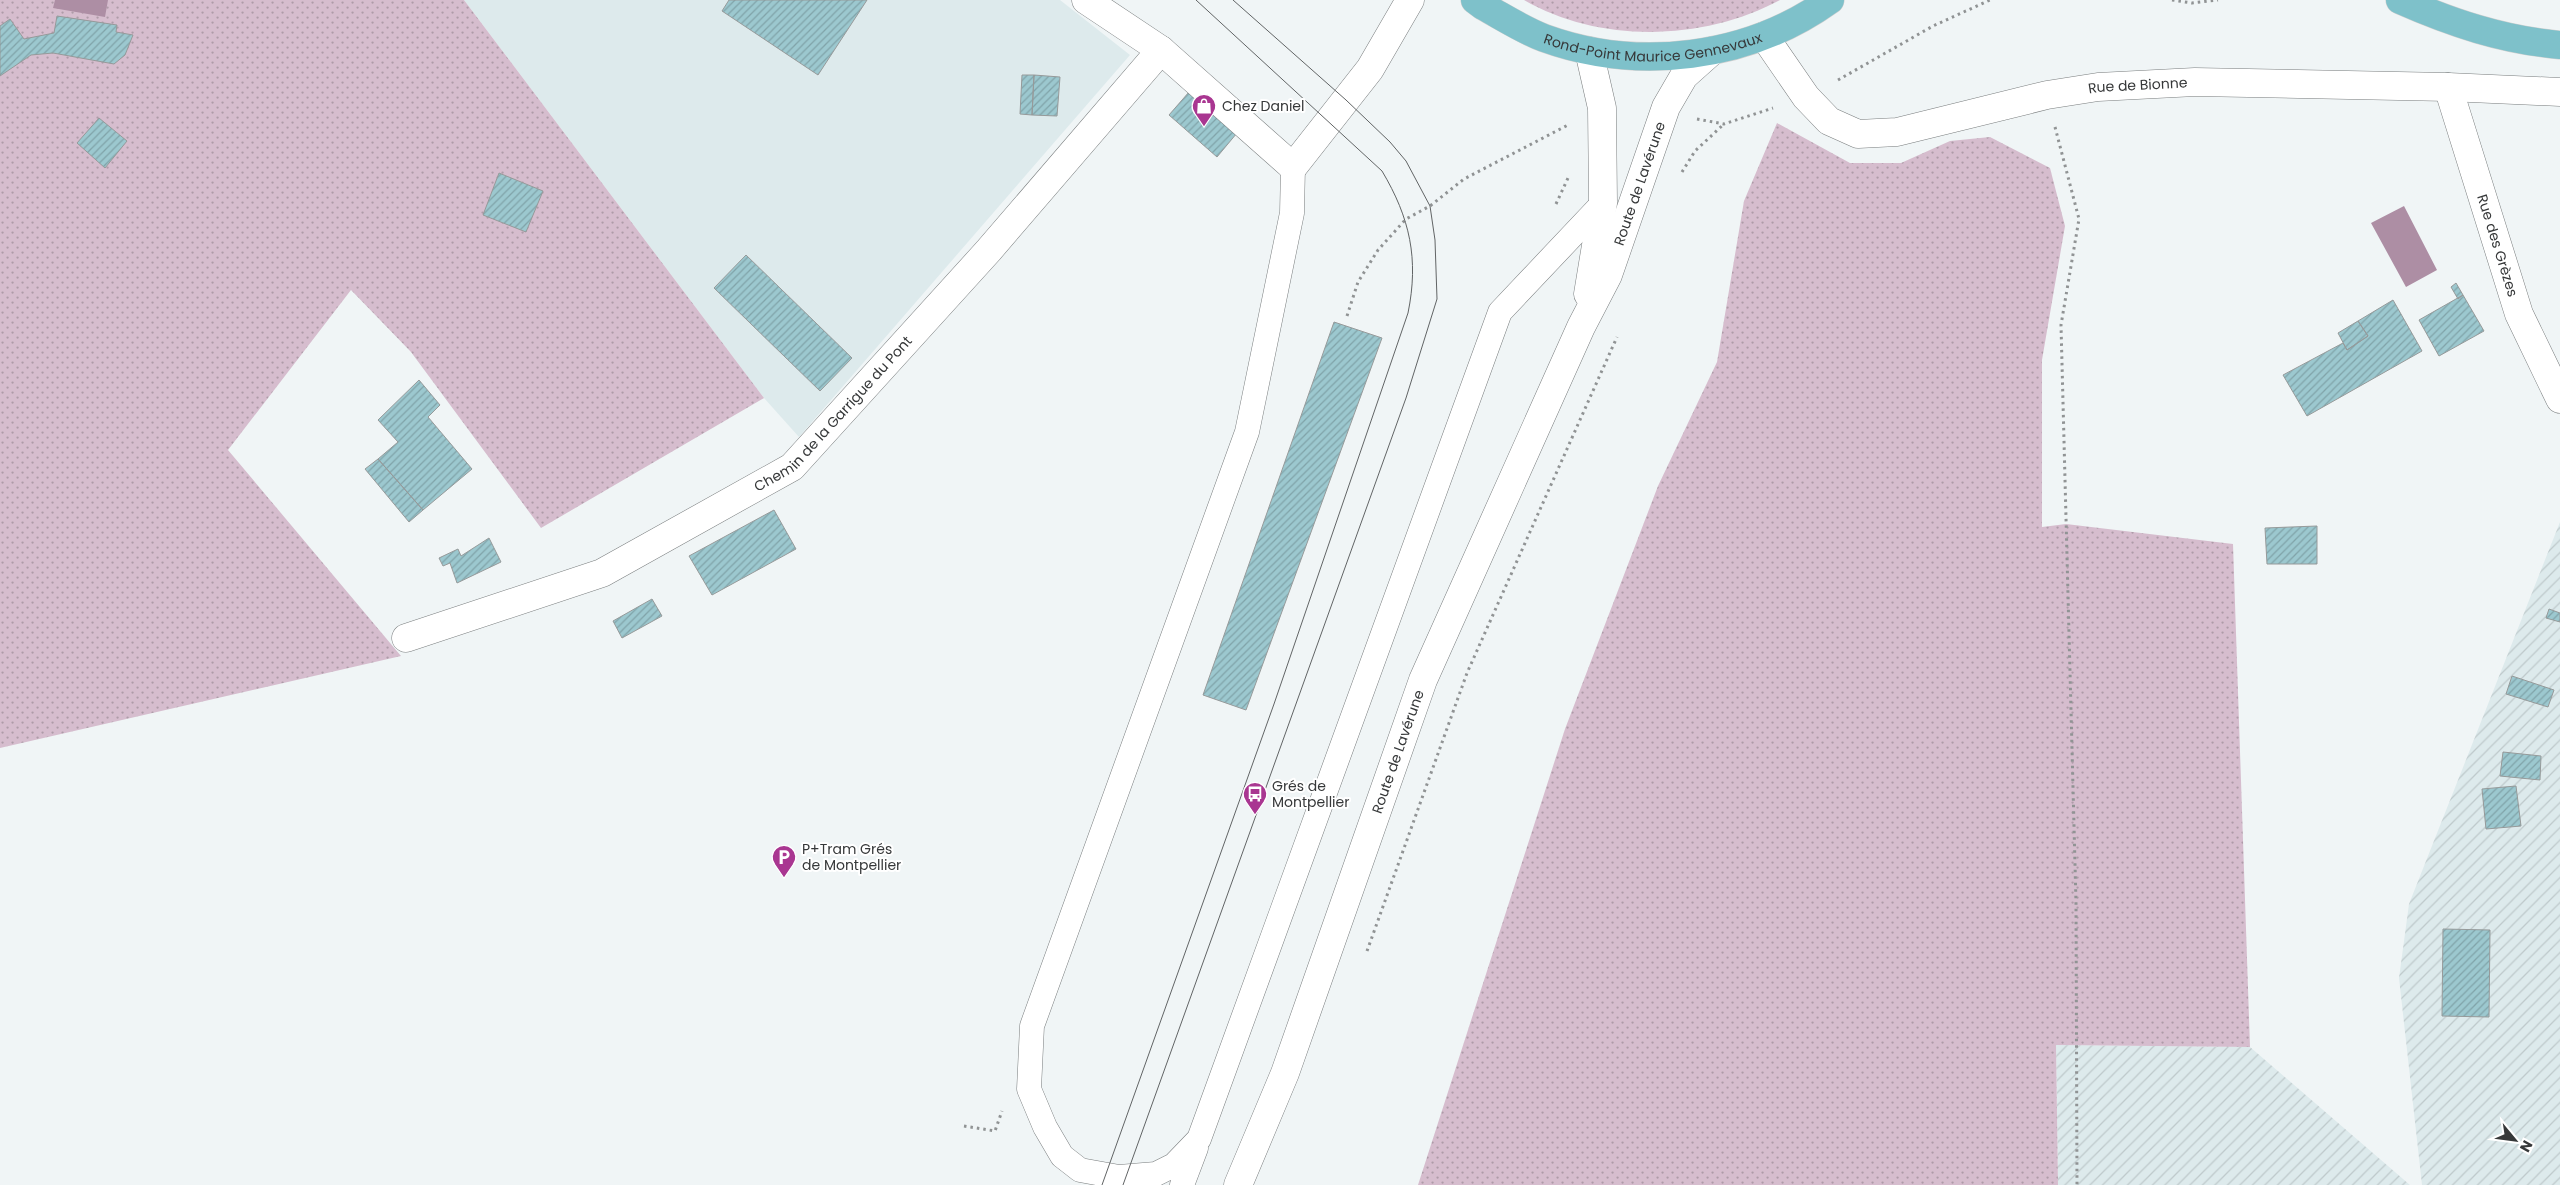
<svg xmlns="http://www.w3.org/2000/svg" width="2560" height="1185" viewBox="0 0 2560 1185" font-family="Poppins,sans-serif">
	<defs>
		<pattern id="industrial-furrows" width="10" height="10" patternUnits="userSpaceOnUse" patternTransform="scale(1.25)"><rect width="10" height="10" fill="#ddeaec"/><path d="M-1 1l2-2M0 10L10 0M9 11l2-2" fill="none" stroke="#bec9cb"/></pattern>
		<pattern id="grass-dots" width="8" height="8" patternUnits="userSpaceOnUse" patternTransform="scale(1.25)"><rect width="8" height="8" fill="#d6bdce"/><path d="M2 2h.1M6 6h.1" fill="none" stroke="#ae9ba8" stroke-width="1.8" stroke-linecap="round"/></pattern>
		<pattern id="building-hatch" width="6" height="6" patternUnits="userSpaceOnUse" patternTransform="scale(1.25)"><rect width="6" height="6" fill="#9cc8cf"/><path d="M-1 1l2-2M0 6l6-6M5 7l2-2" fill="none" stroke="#80a3a9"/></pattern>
	</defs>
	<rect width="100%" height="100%" fill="#f0f5f6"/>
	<path fill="#ddeaec" d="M464,0H1060L1130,55L799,437L764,398Z"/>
	<path fill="url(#industrial-furrows)" d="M2560,522V1185H2422L2399,978L2409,904Z
		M2056,1045L2250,1047L2410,1185H2058Z"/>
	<path fill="url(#grass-dots)" d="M0,0H464L764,398L541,528L411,352L351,290L228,450L401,656L0,748Z
		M1524,0H1780C1704,41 1600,44 1524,0Z
		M1777,123L1850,163H1901L1950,141L1990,137L2050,168L2065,226L2042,360V527L2066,524L2233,544L2250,1047L2056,1045L2058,1185H1418L1565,729L1658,486L1717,362L1744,201Z"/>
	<path fill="#ad8ea4" d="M55,0H108L105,17L53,8Z
		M2404,206L2437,270L2406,287L2371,223Z"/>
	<path fill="url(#building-hatch)" stroke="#969a9a" d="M729,0H867L818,75L722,11Z
		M57,16L117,25L116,32L133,35L125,55L114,64L53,53L31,55L0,76V26L10,19L24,39L54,33Z
		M1022,75H1034L1032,115L1020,114Z
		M1034,75L1060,77L1057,116L1032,115Z
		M1189,92L1237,133L1217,157L1169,115Z
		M99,118L127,141L105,168L77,143Z
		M499,173L543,191L526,232L483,215Z
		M746,255L852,358L820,391L714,288Z
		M2456,283L2463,295L2458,299L2451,287Z
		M2463,295L2484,331L2439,356L2419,320Z
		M2393,300L2422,351L2307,416L2283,375L2343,343L2347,350L2368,336L2358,321Z
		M2358,321L2368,336L2347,350L2338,333Z
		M1334,322L1382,338L1246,710L1203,695Z
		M419,380L440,405L428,417L472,469L423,510L378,459L398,442L378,420Z
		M378,459L423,510L409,522L365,469Z
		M774,510L796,549L712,595L689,556Z
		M2317,526V564H2267L2265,528Z
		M489,538L501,562L457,583L450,563L443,566L439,558L458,549L461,556Z
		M652,599L662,616L622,638L613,621Z
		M2549,609L2560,613V622L2546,618Z
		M2512,676L2554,690L2548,707L2506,694Z
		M2503,752L2541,756L2540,780L2500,776Z
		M2516,786L2521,826L2486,829L2482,789Z
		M2443,929L2490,930L2489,1017L2442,1016Z"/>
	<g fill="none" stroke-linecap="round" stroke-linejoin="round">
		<g stroke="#797d7e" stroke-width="25">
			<path id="lane" d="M1293,167L1292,213L1247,432L1032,1026L1029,1089L1045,1127L1062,1156L1080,1170L1119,1177L1156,1174L1174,1165L1199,1139L1500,312L1603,203
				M1182,1185L1196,1148"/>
		</g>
		<g stroke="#797d7e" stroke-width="29">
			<g id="street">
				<path d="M1086,0L1161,50L1293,167L1370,69L1410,0"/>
				<path id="s1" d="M1764,36L1806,97L1829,121L1858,134L1897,132L2047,95L2098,87L2195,82L2448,87L2560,92"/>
				<path id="s2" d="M2448,87L2519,314L2560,399"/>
				<path id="s3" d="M406,638L602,573L792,467L989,250L1161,50"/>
			</g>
		</g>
		<g stroke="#797d7e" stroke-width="29">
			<g id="secondary">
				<path d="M1588,294L1603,203L1602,108L1589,51"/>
				<path id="s4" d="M1238,1185L1285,1073L1423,680L1581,327L1608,275L1666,107L1684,76L1712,51"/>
			</g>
		</g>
		<g stroke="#cfcfcf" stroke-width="29">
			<g id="primary">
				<path id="s5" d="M1475,0L1483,6C1503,17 1523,30 1544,38C1638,72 1748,59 1830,0"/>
				<path d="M2400,0C2452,23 2503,40 2560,45"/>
			</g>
		</g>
		<path stroke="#909394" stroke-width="3" stroke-dasharray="2.5 4" stroke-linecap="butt" d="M2172,0L2192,3L2218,0
			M1838,80L1933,26L1990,0
			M1697,119L1724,124L1773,108
			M2055,127L2079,219L2061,325L2076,903L2077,1185
			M1682,172L1695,151L1724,124
			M1556,204L1568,178
			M1347,316L1358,282L1378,250L1406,219L1430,206L1464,179L1568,125
			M1367,951L1467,673L1617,337
			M964,1126L995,1131L1002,1111"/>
		<use href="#lane" stroke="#fff" stroke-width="24"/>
		<use href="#street" stroke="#fff" stroke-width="28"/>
		<use href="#secondary" stroke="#fff" stroke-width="28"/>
		<use href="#primary" stroke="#7ec1ca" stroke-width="28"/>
		<path stroke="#616465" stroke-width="1" d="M1102,1185L1274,704L1408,313C1419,259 1410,218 1382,171L1196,0
			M1123,1185L1406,398L1437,299L1435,240L1430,206L1406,161L1390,142L1346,100L1233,0"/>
	</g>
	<defs>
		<g id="shop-pin" transform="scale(1.25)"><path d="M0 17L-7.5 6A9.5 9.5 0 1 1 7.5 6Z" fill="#a93691" stroke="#fff"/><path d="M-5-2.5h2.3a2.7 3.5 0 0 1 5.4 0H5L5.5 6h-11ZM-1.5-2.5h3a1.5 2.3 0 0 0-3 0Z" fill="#fff"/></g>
		<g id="bus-pin" transform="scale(1.25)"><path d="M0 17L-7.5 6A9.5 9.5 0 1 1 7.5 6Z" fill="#a93691" stroke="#fff"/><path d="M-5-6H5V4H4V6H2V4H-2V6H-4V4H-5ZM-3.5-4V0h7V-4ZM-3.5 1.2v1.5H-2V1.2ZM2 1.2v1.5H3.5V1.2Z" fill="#fff"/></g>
		<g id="parking-pin" transform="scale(1.25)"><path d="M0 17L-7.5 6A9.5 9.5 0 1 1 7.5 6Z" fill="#a93691" stroke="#fff"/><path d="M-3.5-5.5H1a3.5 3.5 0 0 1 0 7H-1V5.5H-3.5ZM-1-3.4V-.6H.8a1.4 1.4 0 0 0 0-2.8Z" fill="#fff"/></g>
	</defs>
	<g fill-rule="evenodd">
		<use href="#shop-pin" x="1204" y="106"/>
		<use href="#bus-pin" x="1255" y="794"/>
		<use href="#parking-pin" x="784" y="857"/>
	</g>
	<g text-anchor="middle" stroke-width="4" stroke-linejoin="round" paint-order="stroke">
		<g font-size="14" fill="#363839" stroke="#fff">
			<text dy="5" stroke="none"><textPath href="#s5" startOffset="190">Rond-Point Maurice Gennevaux</textPath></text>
			<text dy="5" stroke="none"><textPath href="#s1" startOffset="424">Rue de Bionne</textPath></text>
			<text dy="5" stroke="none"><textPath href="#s4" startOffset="1080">Route de Lavérune</textPath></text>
			<text dy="5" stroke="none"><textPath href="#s2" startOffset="166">Rue des Grèzes</textPath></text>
			<text dy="5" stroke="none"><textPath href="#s3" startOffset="490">Chemin de la Garrigue du Pont</textPath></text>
			<text dy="5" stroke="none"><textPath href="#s4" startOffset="462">Route de Lavérune</textPath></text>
		</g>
		<g font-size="14" fill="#363839" stroke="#fff" text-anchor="start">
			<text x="1222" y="111">Chez Daniel</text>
			<text x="1272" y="791">Grés de<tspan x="1272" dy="16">Montpellier</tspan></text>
			<text x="802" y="854">P+Tram Grés<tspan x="802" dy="16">de Montpellier</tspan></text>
		</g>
	</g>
	<g transform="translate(2515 1140) rotate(119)" stroke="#ffffff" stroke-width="4" paint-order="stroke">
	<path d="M0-4L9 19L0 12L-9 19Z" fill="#363839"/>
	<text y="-8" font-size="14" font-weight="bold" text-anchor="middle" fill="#363839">N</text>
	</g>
</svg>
